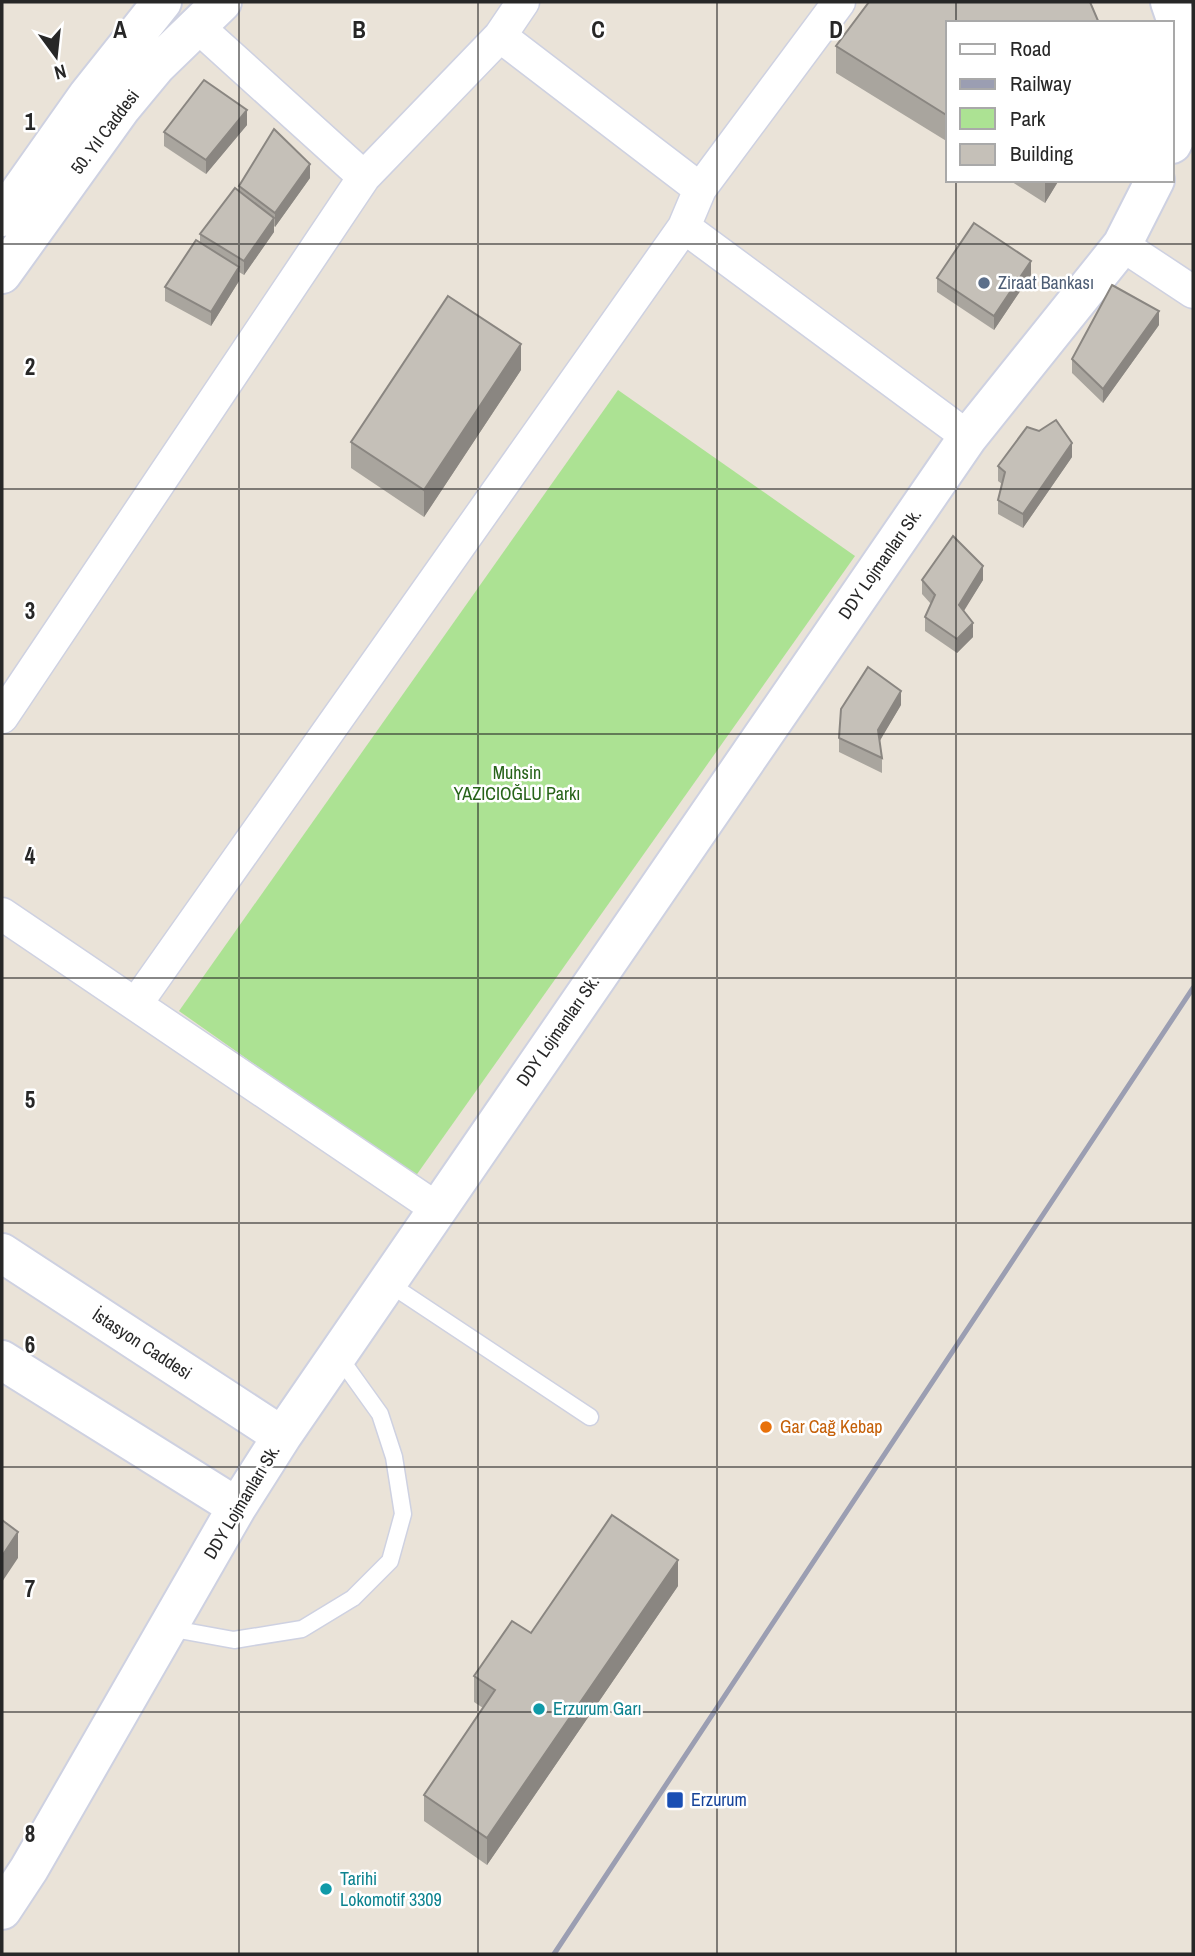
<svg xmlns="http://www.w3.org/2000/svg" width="1195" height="1956" viewBox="0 0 1195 1956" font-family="'Archivo Narrow',sans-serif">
	<rect width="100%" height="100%" fill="#eae3d8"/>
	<path fill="#ace293" d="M618,390L855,556L415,1177L179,1011Z"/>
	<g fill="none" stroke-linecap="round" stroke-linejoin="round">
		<g stroke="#ced1e1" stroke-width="19">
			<path id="service" d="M388,1283L590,1417
				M168,1628L234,1640L302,1629L353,1598L390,1561L403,1514L394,1457L380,1414L337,1354"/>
		</g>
		<g stroke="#ced1e1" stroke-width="35">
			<path id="minor" d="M197,26L364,177
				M500,36L700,189
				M684,227L968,437
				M1122,245L1193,292
				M2,717L364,177L500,36L523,2
				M2,914L436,1208
				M136,1004L684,227L700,189L839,2"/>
		</g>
		<g stroke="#ced1e1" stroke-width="42">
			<path id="tertiary" d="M1170,2L1185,45L1184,120L1172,144
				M2,1253L282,1436
				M2,1360L237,1507
				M2,1910L29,1869L237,1507L282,1436L968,437L1122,245L1155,180"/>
		</g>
		<g stroke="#ced1e1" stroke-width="42">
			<path id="secondary" d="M2,217L88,95L162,2
				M2,274L122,107L156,66L222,2"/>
		</g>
		<use href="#service" stroke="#fff" stroke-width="16"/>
		<use href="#minor" stroke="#fff" stroke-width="32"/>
		<use href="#tertiary" stroke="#fff" stroke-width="38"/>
		<use href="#secondary" stroke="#fff" stroke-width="38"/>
		<path stroke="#9b9eb2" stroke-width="5" d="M554,1954L1193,988"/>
	</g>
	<path fill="#a9a59e" d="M948,23V142L836,73V46Z
		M247,125L206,174L164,146V132Z
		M310,178L275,227L274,226V232L244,275L239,272V281L211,326L165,301V287L200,242V234L239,191V186Z
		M1009,180H1059L1045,203Z
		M1031,275L994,330L937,292V278Z
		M1159,325L1103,403L1072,373V359Z
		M521,370L424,517L351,468V442Z
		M1072,457L1023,528L998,514V500L1002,484L998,481V466Z
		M922,580H983L963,611L973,637L957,653L925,631V617L931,604L922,594Z
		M901,705L879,741L882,758V773L839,752V738Z
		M678,1586L487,1865L424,1821V1795L483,1708L474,1702V1676L531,1633Z"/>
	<path fill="#8a8681" d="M247,110V125L206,174V160Z
		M310,164V178L275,227V213Z
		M1045,180H1059L1045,203Z
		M274,218V232L244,275V261Z
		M1031,261V275L994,330V316Z
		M239,267V281L211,326V312Z
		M1159,311V325L1103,403V389Z
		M521,344V370L424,517V490Z
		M1072,443V457L1023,528V514Z
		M983,566V580L959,619V605Z
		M973,623V637L957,653V639Z
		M901,691V705L878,744V730Z
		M18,1532V1558L2,1582V1556Z
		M678,1560V1586L487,1865V1838Z"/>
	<path fill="#c5c0b8" stroke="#8a8681" stroke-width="2" d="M869,2H1090L1099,23H948V116L836,46Z
		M204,80L247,110L206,160L164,132Z
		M274,129L310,164L275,213L239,186Z
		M235,188L274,218L244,261L200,234Z
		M974,223L1031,261L994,316L937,278Z
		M196,240L239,267L211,312L165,287Z
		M1112,285L1159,311L1103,389L1072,359Z
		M448,296L521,344L424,490L351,442Z
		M1056,420L1072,443L1023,514L998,500L1005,472L998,466L1027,427L1039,431Z
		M953,536L983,566L959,605L973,623L957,639L925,617L935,595L922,580Z
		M868,667L901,691L878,730L882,758L839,738L841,709Z
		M612,1515L678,1560L487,1838L424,1795L495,1690L474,1676L512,1621L531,1633Z
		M2,1520L18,1532L2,1556Z"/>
	<path fill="none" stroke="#272727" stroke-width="2" stroke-opacity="0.55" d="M239,2V1954M478,2V1954M717,2V1954M956,2V23M956,180V1954M2,244H1193M2,489H1193M2,734H1193M2,978H1193M2,1223H1193M2,1467H1193M2,1712H1193"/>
	<circle fill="#5c6f8a" stroke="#fff" stroke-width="2.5" cx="984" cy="283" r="7"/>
	<circle fill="#e8710a" stroke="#fff" stroke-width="2.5" cx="766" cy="1427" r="7"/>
	<g fill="#0f9aa8" stroke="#fff" stroke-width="2.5">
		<circle cx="539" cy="1709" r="7"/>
		<circle cx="326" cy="1889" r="7"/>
	</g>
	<rect fill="#1a4fb4" stroke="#fff" stroke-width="2.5" x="666" y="1791" width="18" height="18" rx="3.5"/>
	<g text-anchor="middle" stroke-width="5" stroke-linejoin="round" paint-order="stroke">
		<g font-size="18" fill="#272727" stroke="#fff">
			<text transform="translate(105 132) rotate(-53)" y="6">50. Yıl Caddesi</text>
			<text transform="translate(880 564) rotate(-55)" y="6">DDY Lojmanları Sk.</text>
			<text transform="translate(558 1031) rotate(-55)" y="6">DDY Lojmanları Sk.</text>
			<text transform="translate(142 1344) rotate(33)" y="6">İstasyon Caddesi</text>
			<text transform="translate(242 1502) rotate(-59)" y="6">DDY Lojmanları Sk.</text>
		</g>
		<g font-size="18" fill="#4e5e75" stroke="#fff" text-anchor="start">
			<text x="998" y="289">Ziraat Bankası</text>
		</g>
		<g font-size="18" fill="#266318" stroke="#fff">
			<text x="517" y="779">Muhsin<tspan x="517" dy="21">YAZICIOĞLU Parkı</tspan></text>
		</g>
		<g font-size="18" fill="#c56008" stroke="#fff" text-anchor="start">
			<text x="780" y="1433">Gar Cağ Kebap</text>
		</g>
		<g font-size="18" fill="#0d838f" stroke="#fff" text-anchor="start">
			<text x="553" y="1715">Erzurum Garı</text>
			<text x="340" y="1885">Tarihi<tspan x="340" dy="21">Lokomotif 3309</tspan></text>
		</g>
		<g font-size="18" fill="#164399" stroke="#fff" text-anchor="start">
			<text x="691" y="1806">Erzurum</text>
		</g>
	</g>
	<g font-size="23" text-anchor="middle" font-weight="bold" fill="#272727" stroke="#fff" stroke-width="5" stroke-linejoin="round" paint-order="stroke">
		<text x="120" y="38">A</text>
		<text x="359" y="38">B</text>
		<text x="598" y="38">C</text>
		<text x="836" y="38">D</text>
		<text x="30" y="130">1</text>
		<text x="30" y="375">2</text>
		<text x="30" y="619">3</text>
		<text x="30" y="864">4</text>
		<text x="30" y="1108">5</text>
		<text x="30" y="1353">6</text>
		<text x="30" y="1597">7</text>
		<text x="30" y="1842">8</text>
	</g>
	<rect width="1195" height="1956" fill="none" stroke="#272727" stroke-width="7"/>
	<rect x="946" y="21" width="228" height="161" fill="#ffffff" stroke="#a9a9a9" stroke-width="2"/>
	<rect x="960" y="44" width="35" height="10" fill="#ffffff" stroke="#a9a9a9" stroke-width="2"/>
	<text x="1010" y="56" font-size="21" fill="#272727">Road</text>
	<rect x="960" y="79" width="35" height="10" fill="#9b9eb2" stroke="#a9a9a9" stroke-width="2"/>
	<text x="1010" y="91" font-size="21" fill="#272727">Railway</text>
	<rect x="960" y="108" width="35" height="21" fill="#ace293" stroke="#a9a9a9" stroke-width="2"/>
	<text x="1010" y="126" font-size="21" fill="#272727">Park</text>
	<rect x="960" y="144" width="35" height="21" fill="#c5c0b8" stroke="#a9a9a9" stroke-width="2"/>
	<text x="1010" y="161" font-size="21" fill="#272727">Building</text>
	<g transform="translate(56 56) rotate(165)" stroke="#ffffff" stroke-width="5" paint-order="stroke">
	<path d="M0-5L12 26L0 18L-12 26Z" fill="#272727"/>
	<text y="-10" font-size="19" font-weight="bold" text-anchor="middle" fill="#272727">N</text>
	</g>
</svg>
